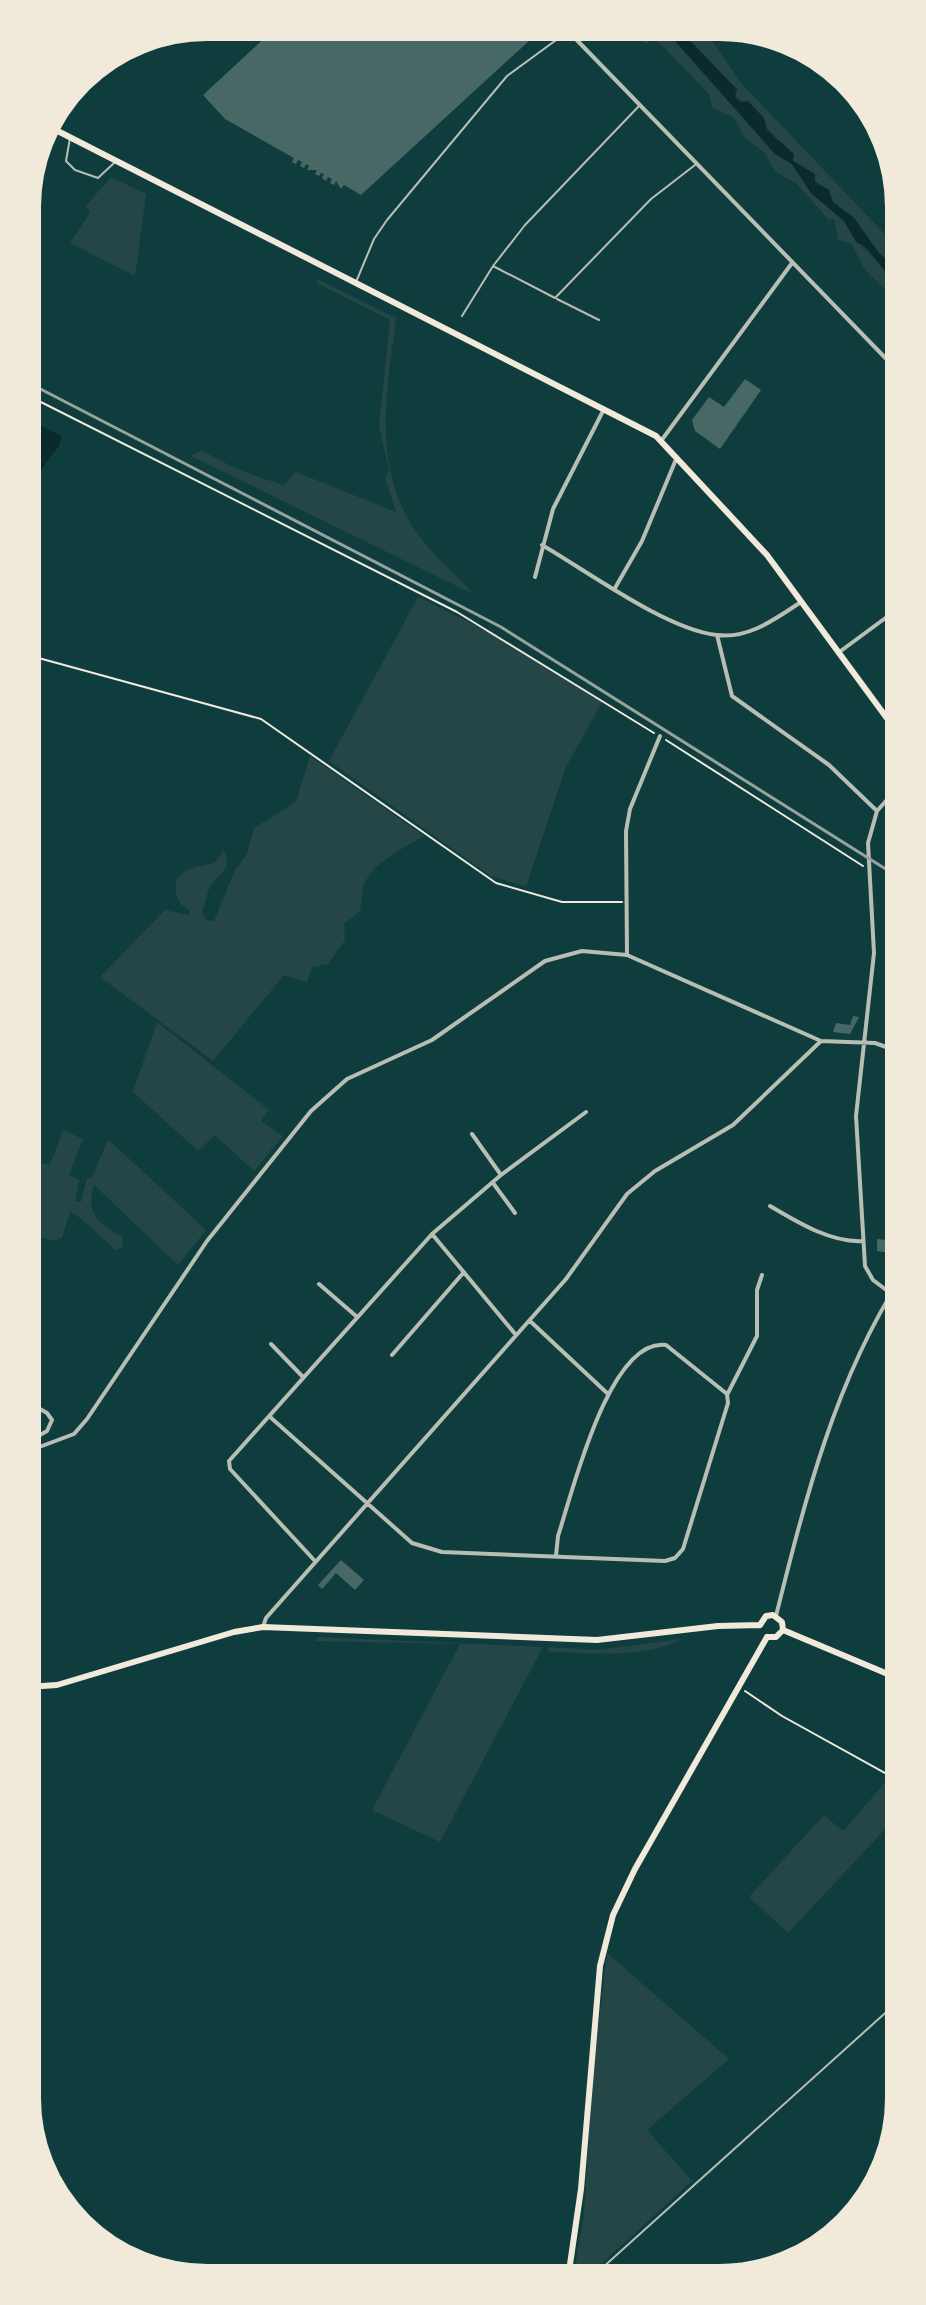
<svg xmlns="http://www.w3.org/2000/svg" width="926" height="2305" viewBox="0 0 926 2305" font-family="'DejaVu Sans',sans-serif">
	<rect width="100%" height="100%" fill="#0f3d3e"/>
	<path fill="#244646" d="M641,25H661L775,154L792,164L811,193L844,221L853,237L889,273L898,288V302L865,270L851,243L838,240L834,219L829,220L797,184L775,171L764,152L745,138L734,118L713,108L709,94L654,37L646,44L639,37L646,30Z
		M675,25H698L706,32L741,83L898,248V270L878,252L854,218L833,202L826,189L815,182V174L793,161L789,149L783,147L747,104L735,96L737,89Z
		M111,177L146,194L135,276L70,243L90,213L86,206Z
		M317,279L396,318C386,398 369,479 428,547C442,564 460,579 475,595L191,456L202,450C229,467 254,476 284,485L296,472L396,512L385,478L389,470L379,426L390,320L316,283Z
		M418,597L497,636L602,702L566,767L526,887L491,876L329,761Z
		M310,756L424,836C404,848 373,862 364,885C361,893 362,903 360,911L344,924L345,940L328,964L312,967L307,982L284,975L213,1061L100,977L165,910L189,915L190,910C176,904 174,893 177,879L188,869L214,863L224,851C232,871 221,871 211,885C207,892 205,904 202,912L206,920L214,921L235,870L247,854L254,828L296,802Z
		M157,1022L269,1110L261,1121L283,1136L254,1171L215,1135L198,1151L133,1092Z
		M63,1130L83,1139L69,1175L79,1180L75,1201L81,1202L87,1178H92L108,1139L206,1230L178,1265L94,1185C85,1213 98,1224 123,1237V1247L116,1250C106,1242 76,1212 70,1212L62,1238L54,1241L36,1236L30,1240L26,1267L25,1217L32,1188L25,1180V1159L50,1165Z
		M318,1637L543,1647L440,1842L372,1810L460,1644L315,1641Z
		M682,1639C647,1658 587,1654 547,1651L549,1647L597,1650Z
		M888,1779L903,1788V1810L788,1933L749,1897L824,1815L843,1831Z
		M607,1953L729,2059L647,2130L692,2181L589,2275L578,2278L575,2269L584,2213L593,2074Z"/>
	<path fill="#0a2a2b" d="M661,25H675L737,90L735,96L739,102L748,101L764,118L767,130L794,154L793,161L815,174V182L829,190L833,202L854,218L878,252L898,270V288L865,246L857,243L844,221L811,193L792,164L775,154Z
		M23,417L62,436L59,446L26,490L23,518Z"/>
	<path fill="#486865" d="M282,22L537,24L542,29L361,195L344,185L341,189L336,181L334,185L330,183L332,179L328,177L326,181L322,178L324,174L321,173L319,176L315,174L317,170H307L309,166L306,164L304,168L300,166L302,162L298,160L296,164L292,162L294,158L225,119L203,95Z
		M745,379L761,390L720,449L695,431L692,420L709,397L724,407Z
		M853,1016L859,1017L850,1034L833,1032L836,1023L850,1025Z
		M877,1239L897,1241L900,1246L897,1254L877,1251Z
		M341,1560L364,1580L355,1590L336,1573L322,1589L318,1585Z"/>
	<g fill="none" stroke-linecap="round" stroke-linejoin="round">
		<path stroke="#f1e9da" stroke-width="2" d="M23,393L457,612L654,733
			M24,654L261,719L496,883L562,902H622
			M666,740L863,866
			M745,1691L782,1716L903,1783
			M70,2218L130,2258"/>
		<path stroke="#b8beb3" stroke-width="2" d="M639,106L525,225L493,266L555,298L651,199L695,165
			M70,138L66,161L75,170L98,178L114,163
			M356,282L374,239L387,220L507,76L578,24
			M557,299L599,320
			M462,316L493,266
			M591,2278L903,1997"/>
		<path stroke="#b8beb3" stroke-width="4" d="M569,32L898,371
			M661,441L792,263
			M542,545C587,571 667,630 717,635C749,639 775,619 801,602
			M535,577L553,509L604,409
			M615,588L642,541L677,457
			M717,635L732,696L829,765L877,811
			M838,653L899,608
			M900,785L877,811L868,843L874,953L856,1116L865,1266L873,1280L901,1301
			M627,955L626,831L630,809L660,736
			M472,1134L501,1175
			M493,1183L515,1213
			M770,1206C797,1222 831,1243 863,1241
			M432,1234L501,1175L586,1112
			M319,1284L356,1316
			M530,1321L607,1393
			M271,1344L303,1377
			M392,1355L464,1272
			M728,1393L757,1336V1290L762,1275
			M26,1401L47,1413L52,1420L47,1431L26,1443
			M269,1416L412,1543L442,1552L665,1561L675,1558L683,1549L728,1403L727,1394L666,1345C609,1337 572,1494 558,1536L556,1556
			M26,1452L74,1434L87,1419L207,1241L311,1111L347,1079L432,1040L545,961L582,951L627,955L821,1041L875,1043L900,1052
			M315,1561L230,1469L229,1461L432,1234L516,1335
			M776,1616C805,1500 835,1380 901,1278
			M263,1627L266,1618L566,1279L627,1194L655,1171L733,1125L821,1041"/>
		<path stroke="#f1e9da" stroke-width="6" d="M42,123L656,436L767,555L900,736
			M760,1625L766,1616L773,1615L782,1622L783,1630
			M783,1630L902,1680
			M767,1637H776L783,1630
			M27,1687L57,1685L234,1632L263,1627L597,1640L718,1626L760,1625
			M568,2278L581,2189L600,1966L613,1915L635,1869L767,1637"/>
		<path stroke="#97a49c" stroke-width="3" d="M23,380L501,627L900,878"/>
	</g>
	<path d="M0 0H926V2305H0ZM207 36H719A171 171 0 0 1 890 207V2098A171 171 0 0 1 719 2269H207A171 171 0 0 1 36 2098V207A171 171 0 0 1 207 36Z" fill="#f1e9da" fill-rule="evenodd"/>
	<path fill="none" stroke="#f1e9da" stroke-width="10" d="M207 36H719A171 171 0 0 1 890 207V2098A171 171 0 0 1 719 2269H207A171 171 0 0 1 36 2098V207A171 171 0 0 1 207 36Z"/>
</svg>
